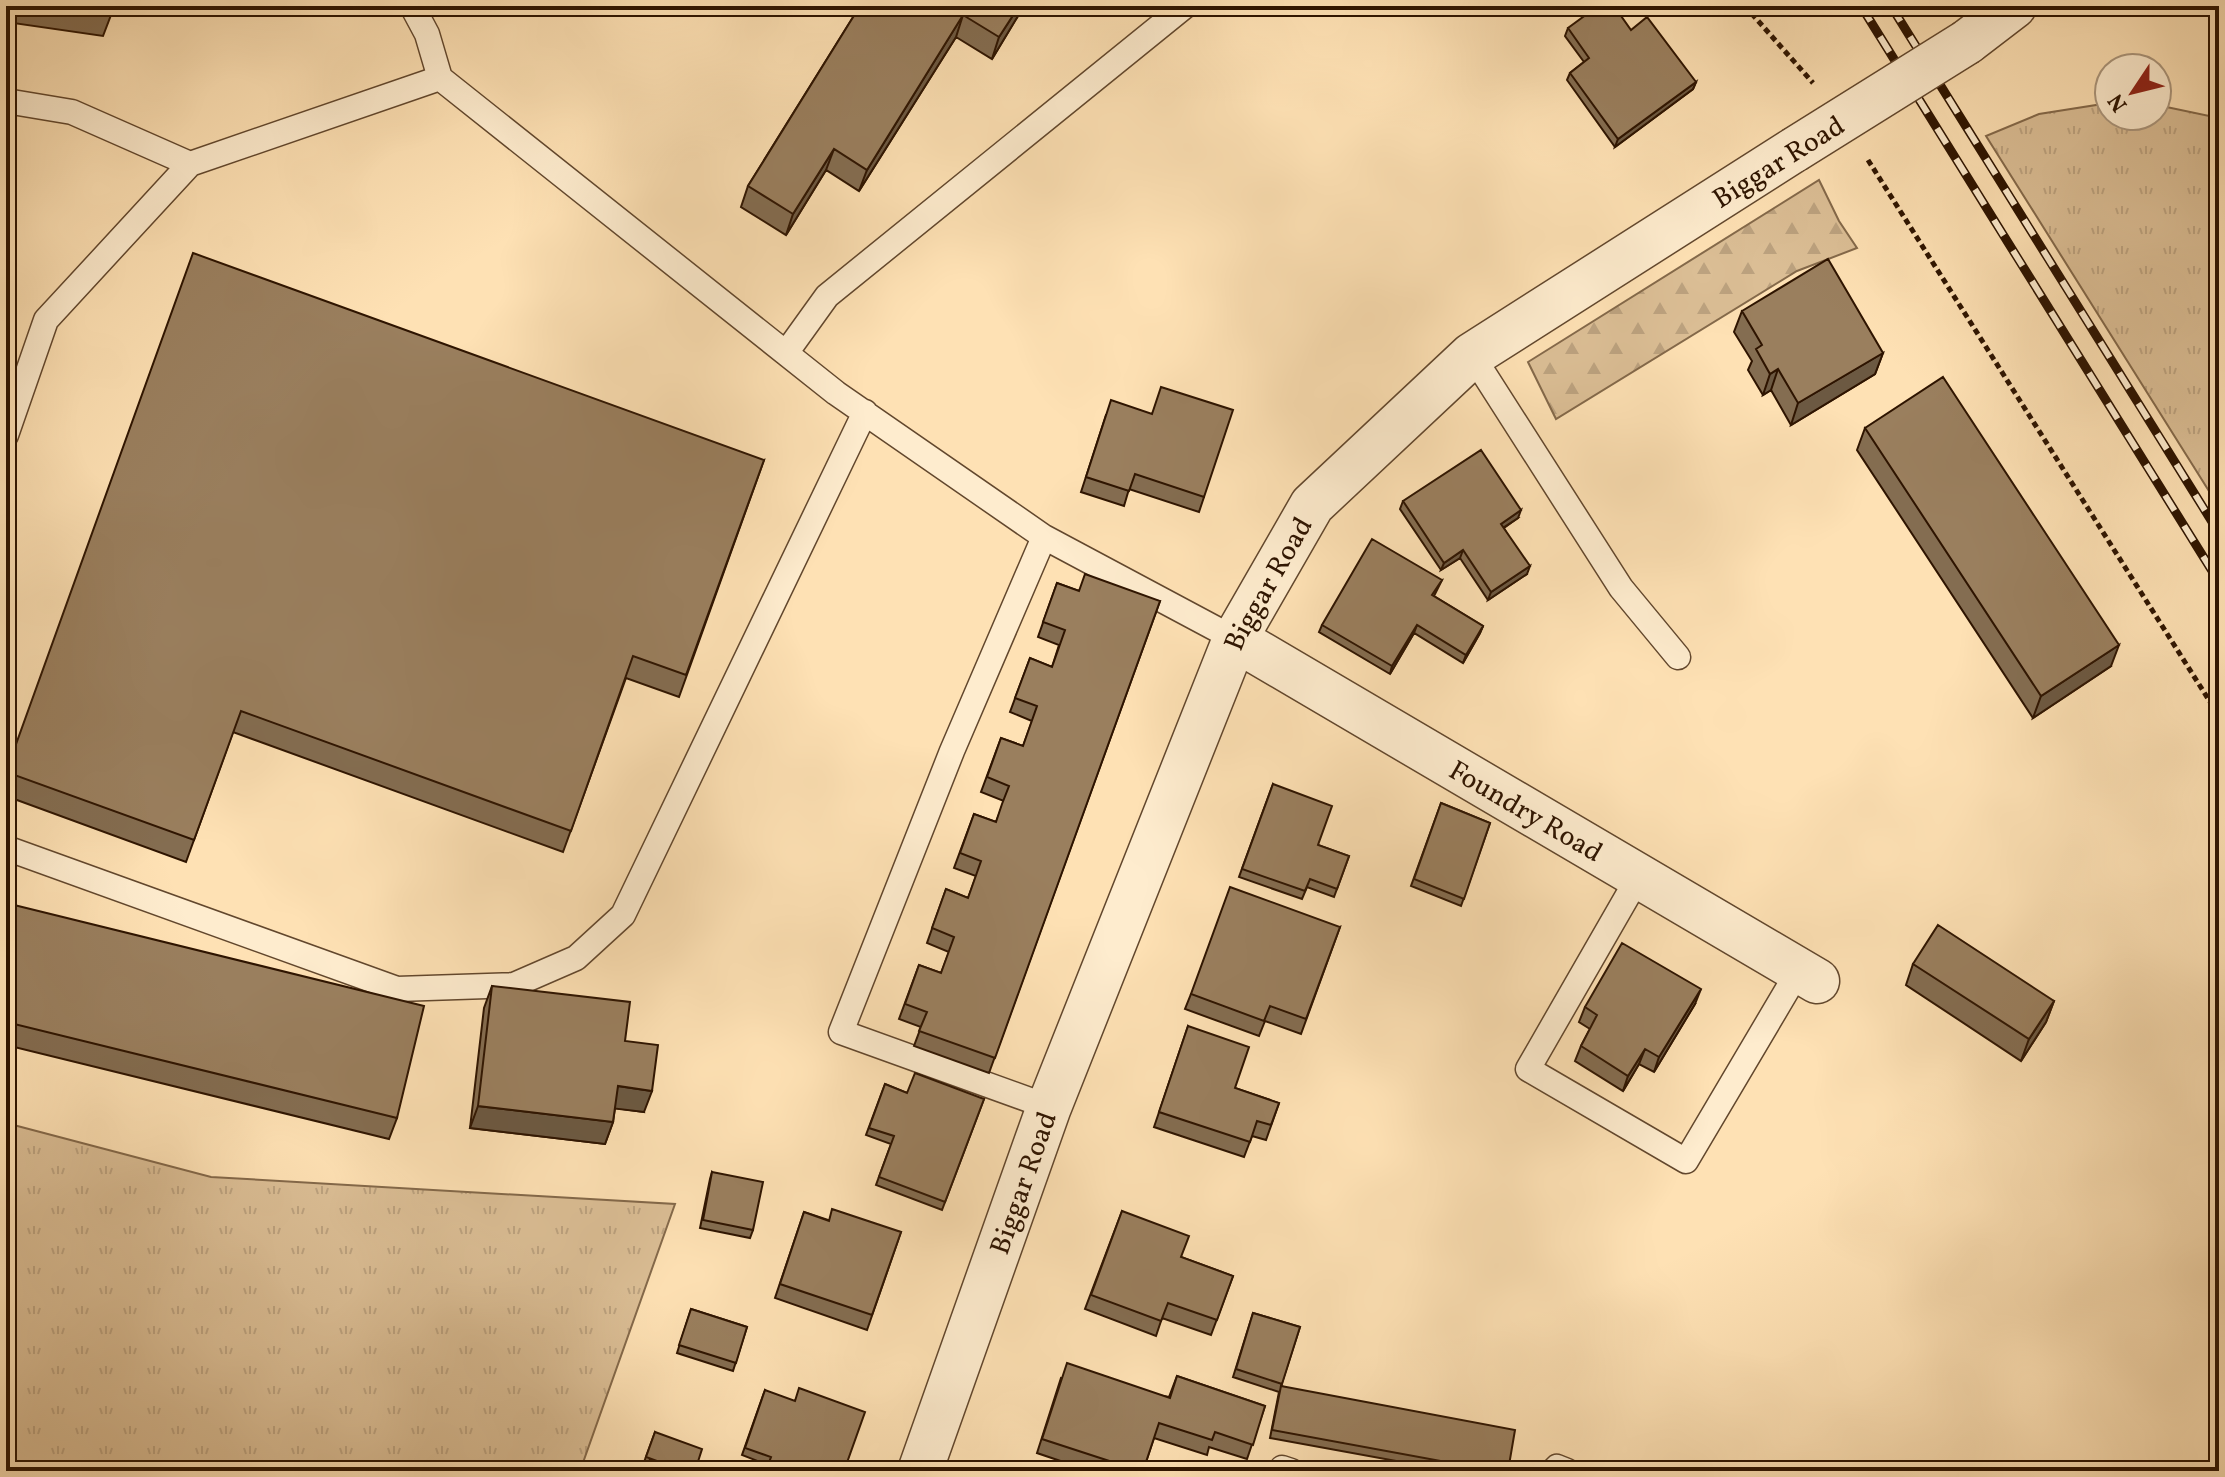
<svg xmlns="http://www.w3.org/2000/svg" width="2225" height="1477" viewBox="0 0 2225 1477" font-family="Vollkorn,serif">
	<defs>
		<pattern id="grass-tufts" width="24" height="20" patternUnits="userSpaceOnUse" patternTransform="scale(2)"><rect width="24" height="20" fill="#dbbe95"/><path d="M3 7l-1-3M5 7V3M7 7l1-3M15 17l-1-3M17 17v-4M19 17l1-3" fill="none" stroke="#bca27f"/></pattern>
		<pattern id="forest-firs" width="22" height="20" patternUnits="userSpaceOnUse" patternTransform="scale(2)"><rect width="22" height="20" fill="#dbbe95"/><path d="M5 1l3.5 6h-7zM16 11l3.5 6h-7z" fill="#bca27f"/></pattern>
	</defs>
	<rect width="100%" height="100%" fill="#fee1b4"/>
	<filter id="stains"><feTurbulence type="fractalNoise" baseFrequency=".0025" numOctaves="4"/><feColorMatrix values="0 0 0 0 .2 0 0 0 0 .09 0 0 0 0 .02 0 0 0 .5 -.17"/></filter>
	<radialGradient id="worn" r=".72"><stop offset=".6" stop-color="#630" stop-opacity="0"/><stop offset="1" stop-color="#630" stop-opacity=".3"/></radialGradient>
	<path fill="url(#grass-tufts)" stroke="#84694a" stroke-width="2" d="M2109,103V116H2157V105L2219,118V507L1986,136L2039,114Z
		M6,1123L211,1177L675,1204L580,1471H6Z"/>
	<path fill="url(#forest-firs)" stroke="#84694a" stroke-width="2" d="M1819,180L1839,221L1857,248L1797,271L1556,419L1528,362Z"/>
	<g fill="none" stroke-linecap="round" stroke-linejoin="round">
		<g stroke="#62472d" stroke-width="27">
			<path id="service" d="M412,6L427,34L440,78L836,393L1044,537L952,751L841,1032L1049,1107
				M6,101L72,112L190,164
				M786,353L827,296L1185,6
				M1472,355L1621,588L1678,657
				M6,435L46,320L190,164L440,78
				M1044,537L1235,639
				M6,848L397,989L514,985L576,958L623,915L865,412
				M1639,876L1528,1069L1686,1161L1799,970
				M1282,1468L1291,1471
				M1553,1471L1557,1467L1567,1471"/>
		</g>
		<g stroke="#62472d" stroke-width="47">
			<g id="minor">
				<path id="s1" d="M1235,639L1817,981"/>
			</g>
		</g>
		<g stroke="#62472d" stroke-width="47">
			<g id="tertiary">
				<path d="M1967,42L2014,6"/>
				<path id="s2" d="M920,1471L1049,1107L1235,639L1312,505L1472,355L1794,150"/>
			</g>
		</g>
		<path stroke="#2e1400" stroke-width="5" stroke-dasharray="6 4" stroke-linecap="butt" d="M1745,6L1813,83
			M1868,160L2219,716"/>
		<use href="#service" stroke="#feecce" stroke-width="24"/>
		<use href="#minor" stroke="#feecce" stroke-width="44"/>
		<use href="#tertiary" stroke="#feecce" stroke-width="44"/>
		<g stroke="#2e1400" stroke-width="9">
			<path id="rail" d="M1861,6L2219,582
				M1891,6L2219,533"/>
		</g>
		<use href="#rail" stroke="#feecce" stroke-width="6" stroke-dasharray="18" stroke-linecap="butt"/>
		<g stroke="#62472d" stroke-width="47" stroke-linecap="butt">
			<path id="tertiary-bridge" d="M1794,150L1967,42"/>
		</g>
		<use href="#tertiary-bridge" stroke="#feecce" stroke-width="44"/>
	</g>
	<path fill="#846d51" stroke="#2e1400" stroke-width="2" d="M6,6H112L111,15L103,36L6,22Z
		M860,6H1024L992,59L956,37L859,191L826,170L786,235L741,207L748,186Z
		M1568,28L1631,30L1696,82L1693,89L1615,147L1567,80L1570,73L1584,62L1565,36Z
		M1742,311L1883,353L1875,374L1791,425L1771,390L1763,395L1748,370L1752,361L1734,332Z
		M1152,414L1204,497L1199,512L1129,489L1124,506L1081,492L1106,415Z
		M1865,428L2111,666L2033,718L1857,450Z
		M764,460L679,697L626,678L563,852L233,732L186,862L6,796V772Z
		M1403,501L1518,518L1504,528L1527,574L1488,600L1460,558L1441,570L1400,509Z
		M1442,580L1434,596L1483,626L1480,633L1463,663L1414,633L1390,674L1319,632L1322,625Z
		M1057,583L1079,591L1160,601L989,1073L914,1046L921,1027L899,1019L919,965L941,973L949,952L927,943L946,889L968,898L976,876L954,868L974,814L996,822L1004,801L981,792L1001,738L1023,746L1032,721L1010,712L1030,658L1052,667L1059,645L1038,637Z
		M1273,784L1318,845L1349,856L1334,897L1307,887L1302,899L1239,877Z
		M1441,803L1490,823L1461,906L1411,886Z
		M6,903L397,1118L389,1139L6,1045Z
		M1340,927L1301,1034L1265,1021L1259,1036L1185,1009L1191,994Z
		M1913,964L2054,1001L2046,1022L2021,1061L1906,985Z
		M492,986L625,1041L644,1112L615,1108L613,1122L605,1144L470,1128L484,1008Z
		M1695,1004L1654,1072L1639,1064L1623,1091L1575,1061L1581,1046L1590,1029L1579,1022L1585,1007Z
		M1188,1026L1235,1088L1279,1103L1266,1140L1252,1136L1244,1157L1154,1127Z
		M885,1084L907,1093L984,1099L942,1210L876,1185L891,1144L866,1135Z
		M712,1172L753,1230L750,1238L700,1228L710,1179Z
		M1122,1211L1181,1257L1233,1276L1211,1335L1162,1318L1156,1336L1085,1309Z
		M804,1212L828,1220L901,1232L867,1330L775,1298Z
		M691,1309L747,1327L733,1371L677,1353Z
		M1253,1313L1300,1327L1281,1386L1508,1471H1451L1270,1438L1279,1392L1233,1377Z
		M1177,1376L1265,1406L1247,1459L1209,1447L1207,1455L1154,1438L1143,1471H1090L1037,1453L1061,1378L1169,1397Z
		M765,1390L844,1471H766L768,1465L742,1455Z
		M655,1432L695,1471L648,1467L643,1465Z"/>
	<path fill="#6c5942" stroke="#2e1400" stroke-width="2" d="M1019,6H1024L992,59L999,37Z
		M963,15L956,37L859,191L867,170Z
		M1696,82L1693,89L1615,147L1618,139Z
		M834,149L826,170L786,235L793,214Z
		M1883,353L1875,374L1791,425L1798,403Z
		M1778,369L1771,390L1763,395L1770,374Z
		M1521,510L1518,518L1498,531L1501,524Z
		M1463,550L1460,558L1441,570L1444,563Z
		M1530,566L1527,574L1488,600L1491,592Z
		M1417,625L1414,633L1390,674L1392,666Z
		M1483,626L1480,633L1463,663L1466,655Z
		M2119,645L2111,666L2033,718L2041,696Z
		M1701,989L1695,1004L1654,1072L1659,1057Z
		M2054,1001L2046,1022L2021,1061L2029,1039Z
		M1645,1049L1639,1064L1623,1091L1628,1076Z
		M618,1086L652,1091L644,1112L610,1108Z
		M478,1106L613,1122L605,1144L470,1128Z"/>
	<path fill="#9a7f5e" stroke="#2e1400" stroke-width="2" d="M54,6H112L111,15Z
		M860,6H1019L999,37L963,15L867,170L834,149L793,214L748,186Z
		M1598,6H1614L1631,30L1647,17L1696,82L1618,139L1570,73L1589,58L1568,28Z
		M193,253L764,460L686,675L633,656L571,831L241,711L194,840L6,772Z
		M1828,259L1883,353L1798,403L1778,369L1770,374L1756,349L1762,345L1742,311Z
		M1943,377L2119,645L2041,696L1865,428Z
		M1161,387L1233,410L1204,497L1135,474L1129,491L1086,477L1111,400L1152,414Z
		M1481,450L1521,510L1501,524L1530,566L1491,592L1463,550L1444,563L1403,501Z
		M1372,539L1442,580L1432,595L1483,626L1466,655L1417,625L1392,666L1322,625Z
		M1085,574L1160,601L995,1058L919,1031L927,1012L905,1004L919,965L941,973L954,937L932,928L946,889L968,898L981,861L960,853L974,814L996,822L1002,804L1009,786L987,777L1001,738L1023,746L1037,706L1015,698L1030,658L1052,667L1065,630L1043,622L1057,583L1079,591Z
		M1273,784L1332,806L1318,845L1349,856L1337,889L1310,879L1305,891L1242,869Z
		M1441,803L1490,823L1464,899L1414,879Z
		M1230,887L1340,927L1306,1019L1270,1006L1264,1021L1191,994Z
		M6,903L424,1006L397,1118L6,1022Z
		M1938,925L2054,1001L2029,1039L1913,964Z
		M1622,943L1701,989L1659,1057L1645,1049L1628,1076L1581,1046L1597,1015L1585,1007Z
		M492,986L630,1002L625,1041L658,1045L652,1091L618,1086L613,1122L478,1106Z
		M1188,1026L1249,1047L1235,1088L1279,1103L1271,1125L1257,1121L1250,1142L1159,1112Z
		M915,1073L984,1099L945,1202L879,1177L894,1136L869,1128L885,1084L907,1093Z
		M712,1172L763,1182L753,1230L703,1220Z
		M832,1209L901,1232L872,1315L780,1284L804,1212L829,1221Z
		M1122,1211L1189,1236L1181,1257L1233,1276L1217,1320L1168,1303L1161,1321L1091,1295Z
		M691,1309L747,1327L736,1363L679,1345Z
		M1253,1313L1300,1327L1282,1384L1236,1369Z
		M1067,1363L1170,1398L1177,1376L1265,1406L1253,1445L1215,1432L1212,1440L1159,1423L1143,1471H1140L1042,1439Z
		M1281,1386L1515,1430L1508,1471H1495L1272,1430Z
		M799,1388L865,1412L844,1471H776L767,1468L771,1457L745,1448L765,1390L795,1401Z
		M655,1432L702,1449L695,1471H684L646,1457Z
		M650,1459L682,1471H646Z"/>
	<g text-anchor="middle" stroke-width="6" stroke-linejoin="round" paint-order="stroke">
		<g font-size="28" fill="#2e1400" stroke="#feecce">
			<text transform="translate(1778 161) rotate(-32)" y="10">Biggar Road</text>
			<text dy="10" stroke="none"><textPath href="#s2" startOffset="954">Biggar Road</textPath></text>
			<text dy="10" stroke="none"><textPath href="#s1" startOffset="338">Foundry Road</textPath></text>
			<text dy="10" stroke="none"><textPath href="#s2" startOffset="306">Biggar Road</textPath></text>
		</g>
	</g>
	<rect width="2225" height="1477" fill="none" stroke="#fee1b4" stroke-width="32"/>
	<rect x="8" y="8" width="2209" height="1461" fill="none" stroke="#2e1400" stroke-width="4"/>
	<rect x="16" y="16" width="2193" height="1445" fill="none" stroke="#2e1400" stroke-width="2"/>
	<g transform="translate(2133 92) rotate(235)"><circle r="38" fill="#feecce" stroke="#ab967c" stroke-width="2"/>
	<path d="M0-6L14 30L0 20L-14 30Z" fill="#8f2418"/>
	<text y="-12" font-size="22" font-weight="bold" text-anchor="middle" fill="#2e1400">N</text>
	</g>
	<rect width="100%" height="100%" filter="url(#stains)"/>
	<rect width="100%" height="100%" fill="url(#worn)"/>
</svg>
